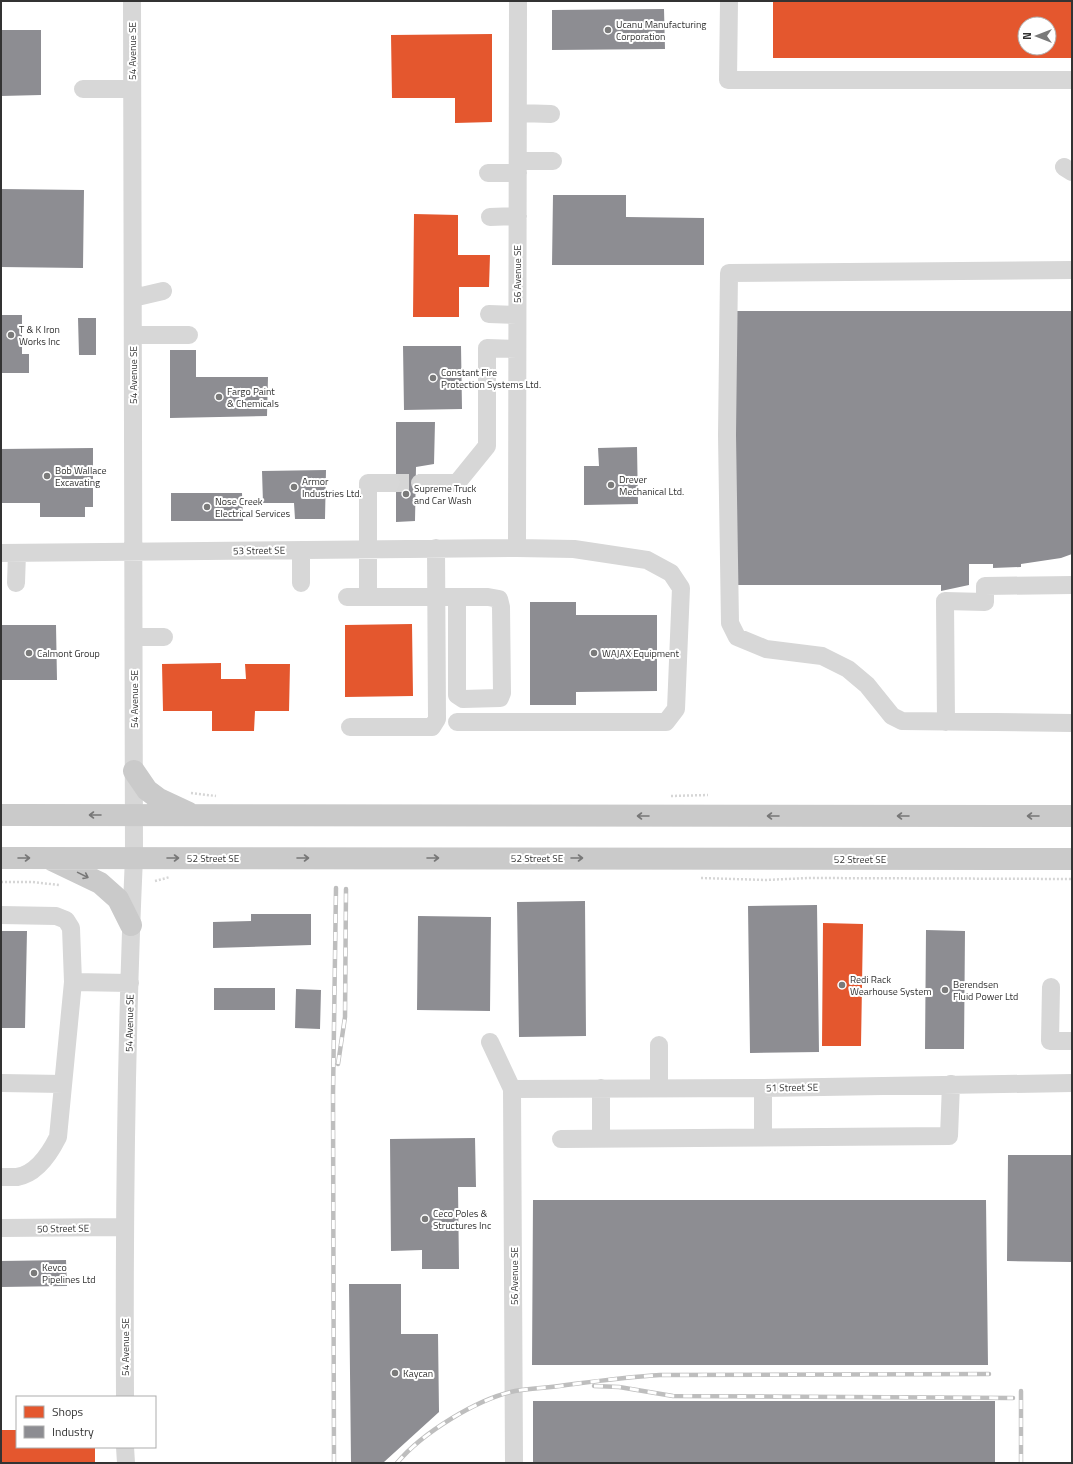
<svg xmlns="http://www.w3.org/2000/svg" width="1073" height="1464" viewBox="0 0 1073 1464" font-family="'Titillium Web',sans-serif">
	<rect width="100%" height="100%" fill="#fff"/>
	<path fill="#e4572e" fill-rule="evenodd" d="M773,1H1072V58H773ZM1025,24H1049V48H1025Z
		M492,34V122L455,123V98H392L391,35Z
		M414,214L458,215V255H490L489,287H459V317H413Z
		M412,624L413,696L345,697V625Z
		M221,663V679H246L245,664H290L289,711H255L254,731H212V711H163L162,664Z
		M823,923L863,924L861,1046H822Z
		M1,1430H17V1447H95V1463H1Z"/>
	<path fill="#8d8d92" d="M664,9L665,49L552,50V10Z
		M1,30H41V95L1,96Z
		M1,189L84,190L83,268L1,267Z
		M553,195H626V217L704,218V265H552Z
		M734,311H1072V554L1061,558L1021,564V567L993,568V564H969V585L941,591V585H733Z
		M1,315H22V354H29V373H1Z
		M78,318H96V355H79Z
		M403,346H461L462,409L404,410Z
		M170,350H196V377H268L267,416L170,418Z
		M396,422H435L434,464L416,467L415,521L396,522Z
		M637,447L638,504L584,505V466H599L598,448Z
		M93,448V507H85V517H40V503H1V449Z
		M326,470L325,519H295L294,503H263L262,471Z
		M171,493H242L243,521H171Z
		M530,602H576V615H657V691L576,692V705H530Z
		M1,625H56L57,680H1Z
		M585,901L586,1036L519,1037L517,902Z
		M817,905L819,1052L750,1053L748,906Z
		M251,914H311V945L213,948V922L251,921Z
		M418,916L491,917L490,1011L417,1010Z
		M926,930L965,931L964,1049H925Z
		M1,931H27L25,1028H1Z
		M214,988H275V1010H214Z
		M296,989L321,990L320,1029L295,1028Z
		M475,1138L476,1187H458L459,1269H422V1250L391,1251L390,1139Z
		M1008,1155H1072V1262L1007,1261Z
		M533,1200H986L988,1365H532Z
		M66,1260L67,1286L1,1287V1261Z
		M349,1284H401V1334H438L439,1412L384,1462H351Z
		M533,1401H995V1463H533Z"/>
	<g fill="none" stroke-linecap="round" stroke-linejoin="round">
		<path stroke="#d6d6d6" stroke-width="18" stroke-dasharray="18 9" stroke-linecap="butt" d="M391,483H420"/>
		<path stroke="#d6d6d6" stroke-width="2.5" stroke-dasharray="2 2" stroke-linecap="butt" d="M191,793L216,796
			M671,796L708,795
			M701,878L765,880L809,878L1072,879
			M155,881L170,877
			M1,882H32L59,885"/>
		<path stroke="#d7d7d7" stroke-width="18" d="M729,1L728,80H1072
			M83,89H132
			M518,113L551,114
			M518,161H553
			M1064,167L1072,172
			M488,173H518
			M490,217L518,216
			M1072,270L729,273L727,435L730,623L737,637L766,649L822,656L848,669L867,685L892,716L902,721L1072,723
			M133,298L163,291
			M489,314L517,315
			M133,335H189
			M420,483H457L487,446V348L517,349
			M517,548L518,1
			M301,550V583
			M1,553L517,548L574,549L647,560L671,573L681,588L676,709L666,722H457
			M16,583L17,553
			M347,597H488L499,599L501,607L502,693L500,698L463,699L457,695V597
			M368,597V483H391
			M134,637H164
			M946,722L945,601L985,602V586L1072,585
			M350,727H432L437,719L436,548
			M1,915L56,916L66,920L71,928L73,982L130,983
			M1051,987L1050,1041H1072
			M490,1042L512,1089L514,1463
			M659,1045V1088
			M1,1083L63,1084
			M601,1088V1139
			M512,1089L763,1088L1072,1083
			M763,1137V1088
			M561,1139L949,1136L951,1084
			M1,1177C6,1177 12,1177 17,1177C36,1174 50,1153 58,1137L73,982
			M1,1228L124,1227
			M125,1397C124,1217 126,1037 134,857L132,1
			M125,1447L126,1463"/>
		<path stroke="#cacaca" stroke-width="22" d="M134,771L147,790L159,799L189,813
			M1,815L1072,816
			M1,858L1072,859
			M52,860L100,883L118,899L131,925"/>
		<g stroke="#bebebe" stroke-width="4.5">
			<path id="rail" d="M338,1064L345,1017L346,889
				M594,1386L619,1387L673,1396L1013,1398
				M334,1463L333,1095L336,888
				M397,1463C422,1433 477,1399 515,1391C532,1388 549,1388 566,1385C598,1381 628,1377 660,1375L989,1374
				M1021,1463V1391"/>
		</g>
		<use href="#rail" stroke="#fff" stroke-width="3" stroke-dasharray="9" stroke-linecap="butt"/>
	</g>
	<defs><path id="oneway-shaft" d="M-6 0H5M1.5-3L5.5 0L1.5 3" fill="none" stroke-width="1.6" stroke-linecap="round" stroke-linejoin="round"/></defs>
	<g stroke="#777">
		<use href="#oneway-shaft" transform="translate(95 815) rotate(-180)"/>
		<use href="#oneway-shaft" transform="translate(643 816) rotate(-180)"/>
		<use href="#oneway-shaft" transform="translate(773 816) rotate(-180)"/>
		<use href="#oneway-shaft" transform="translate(903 816) rotate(-180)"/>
		<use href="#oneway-shaft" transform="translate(1033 816) rotate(-180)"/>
		<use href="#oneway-shaft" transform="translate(24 858)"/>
		<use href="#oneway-shaft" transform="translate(173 858)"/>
		<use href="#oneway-shaft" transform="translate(303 858)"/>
		<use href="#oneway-shaft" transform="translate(433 858)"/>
		<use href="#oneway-shaft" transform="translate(577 858)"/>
		<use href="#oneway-shaft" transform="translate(83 875) rotate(26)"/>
	</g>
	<g fill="#7a7a7a" stroke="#fff" stroke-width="1.5">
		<circle cx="608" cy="30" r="4"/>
		<circle cx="11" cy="335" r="4"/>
		<circle cx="433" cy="378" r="4"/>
		<circle cx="219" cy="397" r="4"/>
		<circle cx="47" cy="476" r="4"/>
		<circle cx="611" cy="485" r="4"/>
		<circle cx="294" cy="487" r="4"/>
		<circle cx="406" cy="494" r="4"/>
		<circle cx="207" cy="507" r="4"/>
		<circle cx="29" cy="653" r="4"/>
		<circle cx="594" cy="653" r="4"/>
		<circle cx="842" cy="985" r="4"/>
		<circle cx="945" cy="990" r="4"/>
		<circle cx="425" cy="1219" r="4"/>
		<circle cx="34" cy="1273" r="4"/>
		<circle cx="395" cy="1373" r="4"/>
	</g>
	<g text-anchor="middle" stroke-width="4" stroke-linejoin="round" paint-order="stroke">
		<g font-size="10" fill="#333" stroke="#fff" text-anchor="start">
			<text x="616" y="28">Ucanu Manufacturing<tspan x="616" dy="12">Corporation</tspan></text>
			<text x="19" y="333">T &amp; K Iron<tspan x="19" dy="12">Works Inc</tspan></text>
			<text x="441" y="376">Constant Fire<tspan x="441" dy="12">Protection Systems Ltd.</tspan></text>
			<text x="227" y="395">Fargo Paint<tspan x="227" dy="12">&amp; Chemicals</tspan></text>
			<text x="55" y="474">Bob Wallace<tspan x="55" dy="12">Excavating</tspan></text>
			<text x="619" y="483">Drever<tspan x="619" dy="12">Mechanical Ltd.</tspan></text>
			<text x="302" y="485">Armor<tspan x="302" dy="12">Industries Ltd.</tspan></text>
			<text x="414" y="492">Supreme Truck<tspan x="414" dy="12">and Car Wash</tspan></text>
			<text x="215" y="505">Nose Creek<tspan x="215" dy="12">Electrical Services</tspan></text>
			<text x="37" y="657">Calmont Group</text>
			<text x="602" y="657">WAJAX Equipment</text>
			<text x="850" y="983">Redi Rack<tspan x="850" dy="12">Wearhouse System</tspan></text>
			<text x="953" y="988">Berendsen<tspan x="953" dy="12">Fluid Power Ltd</tspan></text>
			<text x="433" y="1217">Ceco Poles &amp;<tspan x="433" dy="12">Structures Inc</tspan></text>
			<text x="42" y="1271">Kevco<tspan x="42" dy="12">Pipelines Ltd</tspan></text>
			<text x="403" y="1377">Kaycan</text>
		</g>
		<g font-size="10" fill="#333" stroke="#fff">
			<text transform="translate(132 51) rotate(-90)" y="4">54 Avenue SE</text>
			<text transform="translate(517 274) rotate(-90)" y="4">56 Avenue SE</text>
			<text transform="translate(133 375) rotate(-90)" y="4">54 Avenue SE</text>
			<text transform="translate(259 550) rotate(-1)" y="4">53 Street SE</text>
			<text transform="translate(134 699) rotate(-90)" y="4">54 Avenue SE</text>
			<text x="213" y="862">52 Street SE</text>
			<text x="537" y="862">52 Street SE</text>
			<text x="860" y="863">52 Street SE</text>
			<text transform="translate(129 1023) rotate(-89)" y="4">54 Avenue SE</text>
			<text transform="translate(792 1087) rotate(-1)" y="4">51 Street SE</text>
			<text transform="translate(63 1228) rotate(-1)" y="4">50 Street SE</text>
			<text transform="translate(514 1276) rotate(-90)" y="4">56 Avenue SE</text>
			<text transform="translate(125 1347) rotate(-90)" y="4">54 Avenue SE</text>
		</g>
	</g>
	<rect width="1073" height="1464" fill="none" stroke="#333333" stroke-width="4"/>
	<rect x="16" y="1396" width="140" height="52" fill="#ffffff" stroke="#adadad"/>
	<rect x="24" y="1406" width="20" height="12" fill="#e4572e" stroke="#adadad"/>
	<text x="52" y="1416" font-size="12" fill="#333333">Shops</text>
	<rect x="24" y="1426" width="20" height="12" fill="#8d8d92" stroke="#adadad"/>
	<text x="52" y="1436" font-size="12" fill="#333333">Industry</text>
	<g transform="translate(1037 36) rotate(270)"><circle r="19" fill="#ffffff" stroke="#adadad"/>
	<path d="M0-3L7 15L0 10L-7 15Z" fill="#7a7a7a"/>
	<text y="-6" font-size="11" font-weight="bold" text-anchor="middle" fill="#333333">N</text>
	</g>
</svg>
